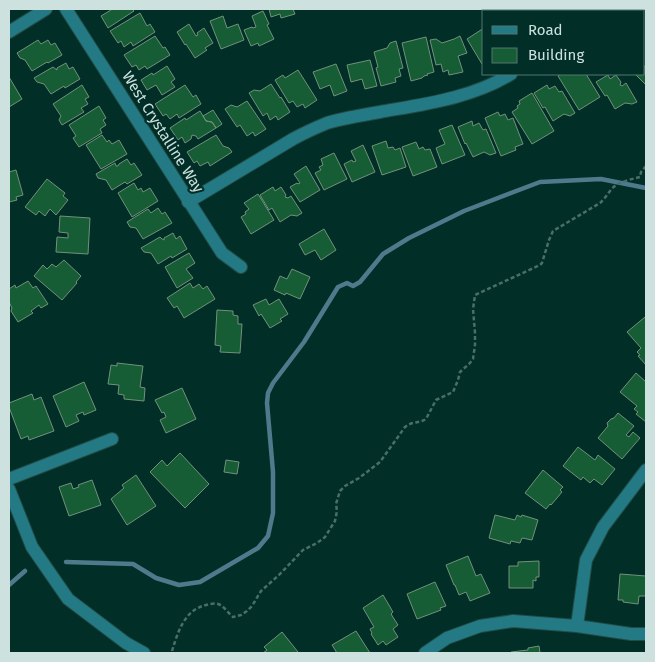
<svg xmlns="http://www.w3.org/2000/svg" width="655" height="662" viewBox="0 0 655 662" font-family="'Fira Sans',sans-serif">
	<rect width="100%" height="100%" fill="#022e28"/>
	<g fill="none" stroke-linecap="round" stroke-linejoin="round">
		<path stroke="#4f7a8c" stroke-width="4.5" d="M66,562L133,564L156,578L179,585L200,582L258,548L268,536L273,513V472L267,403L268,393L273,383L304,342L338,287L347,283L353,286L360,282L383,254L409,238L464,211L540,182L601,179L646,188
			M9,585L25,571"/>
	</g>
	<path fill="#165c35" stroke="#72917b" d="M110,9H132L134,11L108,28L101,16L111,10Z
		M269,9H293L295,14L281,18L280,14L271,17Z
		M487,9H514L517,11H485Z
		M524,9H548L546,11L542,9L541,11H536L532,9L530,11H528Z
		M263,11L269,24L267,25L274,39L259,46L258,43L251,46L244,30L252,27L253,28L256,27L252,16Z
		M140,13L147,26L150,24L155,32L133,46L131,42L124,47L121,41L118,43L110,31Z
		M223,16L227,28L238,24L244,40L221,49L210,21Z
		M189,24L196,36L198,35L197,33L204,28L213,43L205,48L207,50L195,58L186,44L185,45L177,32Z
		M484,28V63L482,64L467,39Z
		M155,36L163,48L165,47L170,55L147,69L145,66L139,70L136,65L132,67L124,55Z
		M460,36L467,53L458,56L463,72L449,75L448,70L443,72L441,64L436,65L430,40L436,39L442,43L454,39Z
		M426,37L434,72L427,74L428,75L424,76L422,78L411,81L402,43Z
		M38,40L41,44L48,40L51,45L55,43L62,55L48,63L47,62L32,71L25,60L20,58L17,53Z
		M396,41L403,68L399,69L401,76L395,78L396,82L381,86L376,68L378,67L374,52L387,48L390,43Z
		M370,60L377,86L365,89L362,79L351,82L347,65Z
		M66,63L69,69L73,67L80,79L65,88L64,86L51,94L44,84L37,82L34,78L53,67L57,70V68Z
		M336,64L347,91L334,96L330,85L320,89L313,72Z
		M646,64V85L636,75L637,74H644V67Z
		M167,66L175,79L171,82L175,87L162,95L156,85L147,90L141,80L152,73L153,75Z
		M298,70L317,100L305,108L303,104L297,107L293,101L289,103L275,80L283,75L285,78Z
		M561,74H586L600,97L579,110L558,76Z
		M608,75L610,79L616,75L621,82L620,85L622,86L626,83L637,102L632,104L625,103L615,109L607,95L605,96L596,82Z
		M9,77L22,99L9,107Z
		M271,84L280,98L281,97L290,112L278,120L276,116L270,120L267,113L263,116L249,93L254,90L260,91Z
		M82,85L89,97L85,99L88,104L81,108L84,112L62,125L59,120L61,116L53,104Z
		M185,85L193,97L196,95L201,104L179,118L177,114L170,119L166,114L163,116L155,104Z
		M547,85L549,89L555,86L559,92L562,91L575,113L570,116L564,114L553,121L545,107L543,108L534,93Z
		M532,93L554,131L532,144L512,112L518,108L517,106L520,104L519,101Z
		M247,101L266,129L255,136L253,132L247,136L240,125L237,127L225,109L231,105L237,107Z
		M99,106L106,118L103,120L106,125L100,129L102,133L79,147L73,138L76,136L69,125Z
		M213,110L222,124L216,128L212,122L206,121L203,116Z
		M200,111L206,121L212,122L216,128L198,139L196,136L192,135L191,139L185,143L182,137L178,140L170,128L185,118L186,120Z
		M498,112L500,116L505,114L508,120L513,118L523,144L515,147L516,150L501,156L485,118Z
		M472,121L473,126L479,123L483,130L486,129L496,153L490,155L484,152L473,157L466,143L465,144L458,127Z
		M452,125L465,155L442,164L436,148L445,144L439,130Z
		M102,135L107,142L109,140L112,144L119,140L127,154L101,169L86,145Z
		M216,135L223,146L229,148L232,152L210,166L208,162L200,166L197,161L194,163L187,152Z
		M386,141L388,148L393,147L395,150L400,148L406,167L382,175L372,146Z
		M416,142L419,149L423,147L425,150L430,149L437,167L413,176L402,147Z
		M363,145L375,172L352,182L344,164L352,160L353,162L356,161L351,151Z
		M334,153L347,179L324,190L315,173L321,170L319,167L323,165L321,159Z
		M127,159L131,165L134,163L142,175L127,184L125,182L112,190L106,180L98,178L96,174L115,163L116,166H118L119,164Z
		M306,166L320,190L300,202L290,187L297,183L298,184L300,183L294,174Z
		M16,170L23,195L16,197L17,200L9,202V172Z
		M47,179L65,193L63,196L68,200L56,215L50,209L45,216L39,211L36,215L25,207Z
		M134,183L138,190L141,188L143,192L150,188L158,201L132,217L118,193Z
		M273,187L275,191L281,187L286,195L285,197L288,198L291,196L302,213L297,216L291,215L280,222L272,208L269,210L260,195Z
		M258,194L274,220L251,234L241,217L246,214L245,212L249,209L244,203Z
		M158,208L162,214L165,212L172,223L143,239L136,228L130,227L127,222L148,209L151,213Z
		M60,216L90,218L88,254L56,252L57,237L68,238V233L59,232Z
		M324,229L336,250L321,260L315,250L305,255L299,244Z
		M173,233L176,239L180,236L187,249L172,258L171,256L158,264L151,253L144,252L141,248L160,237L162,239L164,240V238Z
		M189,253L195,263L186,269L193,278L177,288L165,267Z
		M64,260L81,276L76,282L77,283L62,300L34,276L43,265L47,269L52,264L56,267Z
		M292,269L310,277L300,299L286,293L285,295L274,290L280,276L287,279Z
		M28,281L33,288L36,286L48,304L41,308L39,305L31,311L33,313L18,322L11,311L12,308L9,302V289L15,285L16,288Z
		M190,283L193,288L199,284L203,289L207,286L215,299L184,318L177,306L174,308L167,298Z
		M266,299L269,305L279,299L288,314L280,319L282,321L270,328L261,314L259,316L253,305Z
		M217,310L233,311V315L238,316V324H242L240,353L220,352L221,346L215,345Z
		M645,317L646,318V365L638,356L640,355L637,352L641,348L627,332Z
		M117,363L143,366L140,387L145,388L144,401L124,399V395L118,394L119,385L108,384L111,365L117,366Z
		M636,373L646,382V422L636,414L638,412L634,409L637,406L620,392Z
		M84,382L96,410L84,415L83,412L76,415L79,421L66,427L53,396Z
		M182,388L196,419L166,433L160,420L166,417L164,412L162,413L155,400Z
		M32,394L34,400L41,397L54,431L29,440L28,436L21,439L9,407V403Z
		M618,413L634,426L626,435L629,437L633,432L640,438L622,459L598,438L608,426L607,423L611,419L614,418Z
		M578,447L595,460L598,455L615,469L602,485L594,479L590,483L583,477L581,480L563,466Z
		M180,453L209,484L185,508L150,472L162,460L167,466Z
		M226,460L239,462L237,474L224,472Z
		M543,470L563,487L560,490L562,492L551,505L550,504L546,509L525,493Z
		M136,475L156,506L127,525L111,499L124,488L122,485Z
		M92,480L101,505L69,516L59,487L71,483L73,489L79,487L78,485Z
		M495,515L515,520L517,515L521,517L522,515L538,520L532,540L522,538L520,543L511,541L510,544L489,538Z
		M468,556L476,576L481,574L490,593L470,601L466,592L459,595L455,585H454L446,565Z
		M539,561V577H536V581L533,580V588H509V566H518V562Z
		M620,574L646,576V596H639L638,604L623,602V600H618Z
		M435,582L446,606L440,608L441,610L417,619L407,594Z
		M383,595L393,612L391,614L398,625L393,629L398,637L386,645L383,641L378,645L371,634L372,633L370,629L374,627L363,608Z
		M356,631L370,653H337L332,645Z
		M282,632L298,652L297,653H263L267,650L264,647Z
		M539,646L540,653H511V652L528,650V648Z"/>
	<g fill="none" stroke-linecap="round" stroke-linejoin="round">
		<g stroke="#224b45" stroke-width="14">
			<path id="minor" d="M66,9L222,253L241,267
				M575,11L577,9
				M9,32L46,9
				M188,202L293,139C304,133 315,128 327,123C344,118 362,115 380,112C425,104 472,98 511,74
				M9,479L112,439
				M9,489L32,547L68,599L126,643L144,653
				M577,626L586,560L603,527L646,470
				M425,653L447,638L480,626L513,621L577,626L631,634H646"/>
		</g>
		<path stroke="#4a6e69" stroke-width="2.5" stroke-dasharray="4 2.5" stroke-linecap="butt" d="M172,651C178,632 184,610 206,605C209,604 214,603 218,604C224,606 228,613 233,617L241,615L247,611L252,606L261,591L279,575L303,550L317,543L325,537L335,521L337,511L336,504L340,491L345,486L359,478L380,462L405,427C412,421 418,424 426,419L436,400L453,392L458,380L460,372L469,364L473,359L475,345V333L473,309L475,295L540,265L542,263L549,240L553,231L600,203C606,198 610,189 616,185C623,181 632,179 640,177L641,172L646,166"/>
		<use href="#minor" stroke="#237984" stroke-width="12"/>
	</g>
	<g text-anchor="middle" stroke-width="4.5" stroke-linejoin="round" paint-order="stroke">
		<g font-size="15" fill="#cde2de" stroke="#022e28">
			<text transform="translate(163 132) rotate(58)" y="5">West Crystalline Way</text>
		</g>
	</g>
	<rect width="655" height="662" fill="none" stroke="#cde2de" stroke-width="20"/>
	<rect x="482" y="10" width="162" height="65" fill="#022e28" stroke="#537671"/>
	<rect x="492" y="26" width="25" height="8" fill="#237984" stroke="#537671"/>
	<text x="528" y="35" font-size="15" fill="#cde2de">Road</text>
	<rect x="492" y="48" width="25" height="15" fill="#165c35" stroke="#537671"/>
	<text x="528" y="60" font-size="15" fill="#cde2de">Building</text>
</svg>
